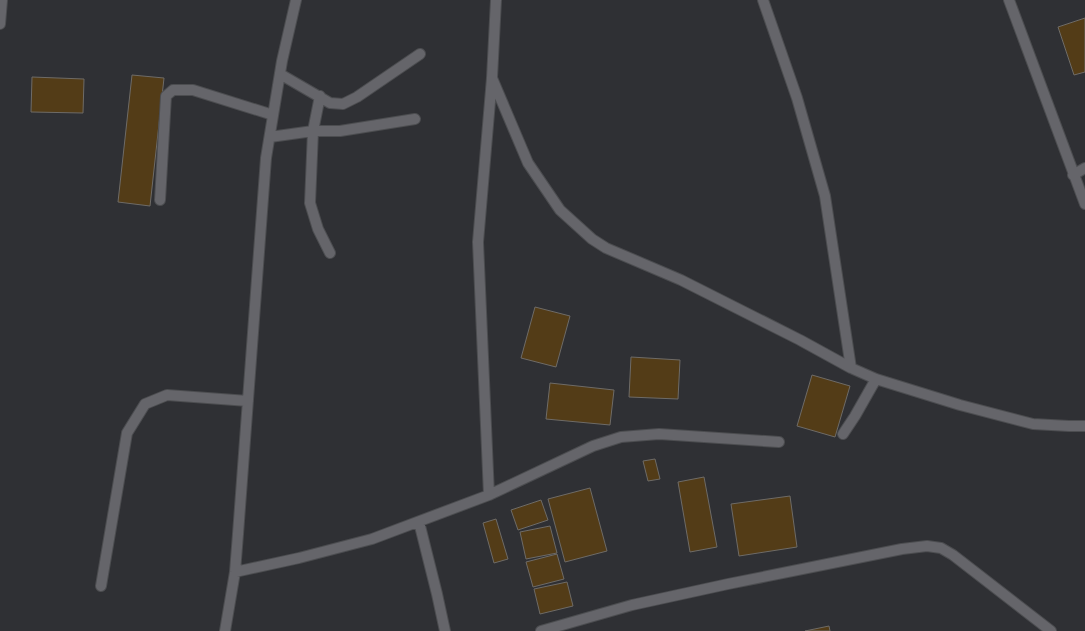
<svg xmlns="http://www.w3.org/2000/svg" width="1085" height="631" viewBox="0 0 1085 631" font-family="'Fira Sans',sans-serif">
	<rect width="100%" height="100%" fill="#2f3034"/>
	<path fill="#533c17" stroke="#6e6b67" d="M1085,18V72L1074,75L1058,27Z
		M132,75L164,78L150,206L118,202Z
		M32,77L84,79L83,113L31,112Z
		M535,307L570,316L556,367L521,358Z
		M631,357L680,360L678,399L629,397Z
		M812,375L850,386L835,437L797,426Z
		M550,383L614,390L610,425L546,419Z
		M655,459L660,479L648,481L643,461Z
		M704,477L717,547L690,552L678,482Z
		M590,488L607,551L565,562L548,499Z
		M790,496L797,547L739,556L731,504Z
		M541,500L548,520L518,530L511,510Z
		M496,519L508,559L494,563L483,523Z
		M550,526L557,553L526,559L520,532Z
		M557,554L564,579L533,587L526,562Z
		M567,582L573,606L540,614L534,589Z
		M829,626L830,631H805Z"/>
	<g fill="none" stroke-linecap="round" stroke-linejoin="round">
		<g stroke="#4c4d50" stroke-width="12">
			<path id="minor" d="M763,0L797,98L825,196L851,368
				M1009,0L1085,204
				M0,24L2,0
				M280,74L330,103L343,104L357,97L420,54
				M492,78L528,163L560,210L592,239L606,248L681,280L800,340L851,368L876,379L960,405L1033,424L1069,426H1085
				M320,96L313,131L310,203L318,229L330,253
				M270,137L313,131H340L415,119
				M1073,175L1085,168
				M160,200L166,96L173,90H193L273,115
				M843,434L855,416L876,379
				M489,495L478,242L492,78L496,0
				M419,522L437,594L445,631
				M235,572L299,558L372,539L489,495L593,446L621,437L659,434L779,442
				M101,586L127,433L145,404L167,395L248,401
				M225,631L235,572L238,534L266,158L282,61L296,0
				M541,631L632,605L728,584L902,549L927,546L941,548L953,555L1051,631"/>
		</g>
		<use href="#minor" stroke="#65656a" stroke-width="10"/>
	</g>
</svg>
